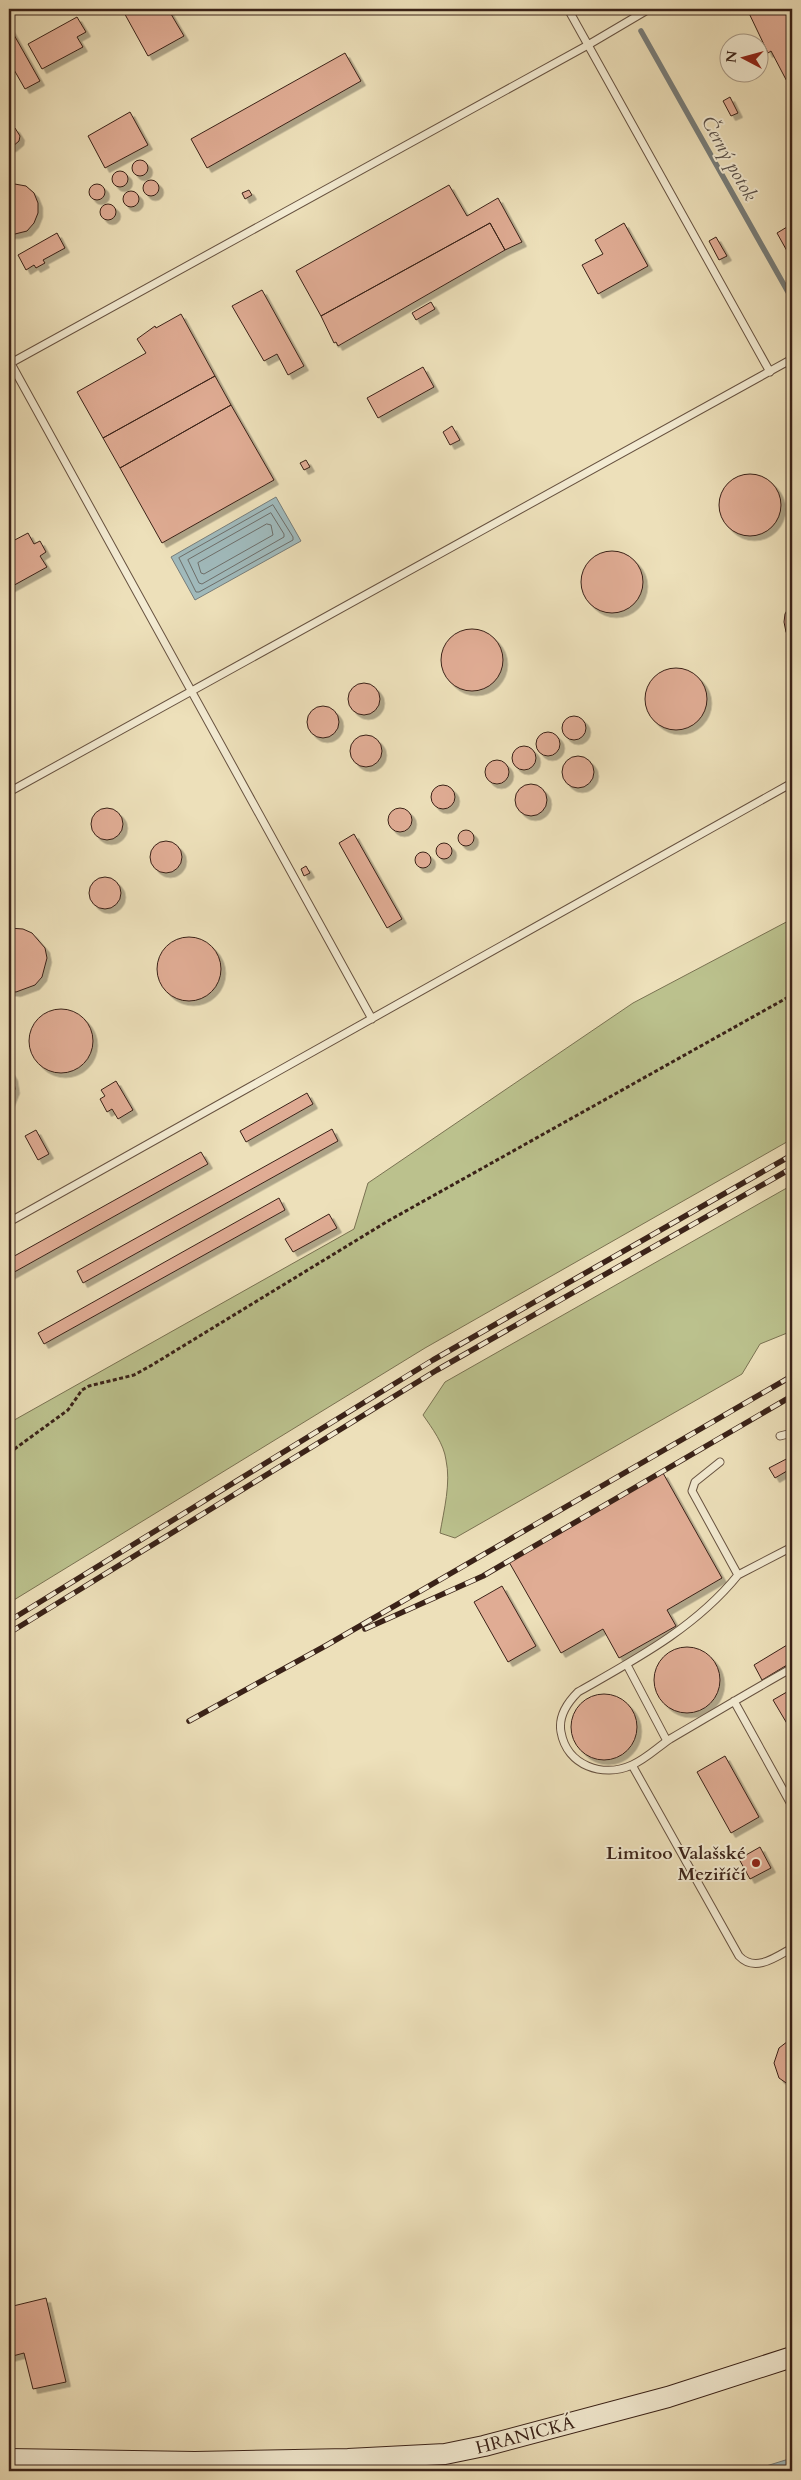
<svg xmlns="http://www.w3.org/2000/svg" width="801" height="2480" viewBox="0 0 801 2480" font-family="Cardo,serif">
	<defs>
		<filter id="shadow"><feDropShadow dx="4.5" dy="4.5" stdDeviation="0" flood-color="#0004"/></filter>
	</defs>
	<rect width="100%" height="100%" fill="#ede0ba"/>
	<filter id="stains"><feTurbulence type="fractalNoise" baseFrequency=".004" numOctaves="4"/><feColorMatrix values="0 0 0 0 .2 0 0 0 0 .09 0 0 0 0 .02 0 0 0 .5 -.17"/></filter>
	<radialGradient id="worn" r=".72"><stop offset=".6" stop-color="#630" stop-opacity="0"/><stop offset="1" stop-color="#630" stop-opacity=".3"/></radialGradient>
	<path fill="#bbc18d" stroke="#7a7252" d="M792,919V1139L425,1348L9,1603V1423L354,1229L368,1183L633,1003Z
		M792,1185V1331L760,1344L742,1374L455,1538L440,1533C444,1510 451,1483 446,1460C444,1444 432,1428 423,1415L445,1382Z"/>
	<path fill="#a0babc" stroke="#777d7a" d="M276,497L301,541L195,600L171,557Z
		M792,2458V2471H750Z"/>
	<g fill="none" stroke-linecap="round" stroke-linejoin="round">
		<path stroke="#6d6e6a" stroke-width="1" d="M273,505L293,537V540L199,592H196L179,558Z
			M271,513L284,534V537L202,584L199,583L188,560Z
			M267,524L271,525L273,535L204,574L201,573L198,563Z"/>
		<path stroke="#777d7a" stroke-width="5.5" d="M641,31L792,299"/>
	</g>
	<path fill="#e0ac94" stroke="#3a2218" filter="url(#shadow)" d="M122,9H168L184,36L148,56Z
		M747,9H792V91L771,51L768,53Z
		M77,17L86,32L77,37L83,47L42,69L28,44Z
		M9,26L40,81L25,89L9,61Z
		M345,53L361,81L207,168L191,139Z
		M730,97L738,113L731,116L723,101Z
		M130,112L148,145L105,168L88,136Z
		M9,127L15,128L20,136L19,141L12,147H9Z
		M132 168a8 8 0 1 1 16 0a8 8 0 1 1-16 0Z
		M112 179a8 8 0 1 1 16 0a8 8 0 1 1-16 0Z
		M143 188a8 8 0 1 1 16 0a8 8 0 1 1-16 0Z
		M9,183L26,186L34,193L38,203V213L34,223L27,231L15,234H9Z
		M89 192a8 8 0 1 1 16 0a8 8 0 1 1-16 0Z
		M449,185L467,216L498,198L522,242L505,250L490,223L321,316L296,271Z
		M249,190L252,195L245,199L242,193Z
		M123 199a8 8 0 1 1 16 0a8 8 0 1 1-16 0Z
		M100 212a8 8 0 1 1 16 0a8 8 0 1 1-16 0Z
		M490,223L505,250L338,346L336,342L334,343L321,316Z
		M624,223L648,266L598,294L582,265L603,254L595,240Z
		M792,224V260L777,233Z
		M57,233L65,248L43,260L45,263L36,268L34,265L26,270L18,255Z
		M716,237L727,256L719,260L709,241Z
		M262,290L304,366L288,375L277,354L264,361L232,306Z
		M431,302L435,309L416,320L412,313Z
		M181,314L215,376L103,438L77,392L146,353L137,339L155,326L156,328Z
		M423,367L434,387L378,418L367,398Z
		M215,376L231,405L120,468L103,438Z
		M231,405L274,480L162,543L120,468Z
		M452,426L460,440L450,445L443,432Z
		M306,460L310,467L304,470L300,463Z
		M719 505a31 31 0 1 1 62 0a31 31 0 1 1-62 0Z
		M28,533L34,544L40,541L46,552L40,556L47,567L9,588V543Z
		M581 582a31 31 0 1 1 62 0a31 31 0 1 1-62 0Z
		M792,601V642L786,632L784,622L785,614Z
		M441 660a31 31 0 1 1 62 0a31 31 0 1 1-62 0Z
		M645 699a31 31 0 1 1 62 0a31 31 0 1 1-62 0Z
		M348 699a16 16 0 1 1 32 0a16 16 0 1 1-32 0Z
		M307 722a16 16 0 1 1 32 0a16 16 0 1 1-32 0Z
		M562 728a12 12 0 1 1 24 0a12 12 0 1 1-24 0Z
		M536 744a12 12 0 1 1 24 0a12 12 0 1 1-24 0Z
		M350 751a16 16 0 1 1 32 0a16 16 0 1 1-32 0Z
		M512 758a12 12 0 1 1 24 0a12 12 0 1 1-24 0Z
		M562 772a16 16 0 1 1 32 0a16 16 0 1 1-32 0Z
		M485 772a12 12 0 1 1 24 0a12 12 0 1 1-24 0Z
		M515 800a16 16 0 1 1 32 0a16 16 0 1 1-32 0Z
		M431 797a12 12 0 1 1 24 0a12 12 0 1 1-24 0Z
		M91 824a16 16 0 1 1 32 0a16 16 0 1 1-32 0Z
		M388 820a12 12 0 1 1 24 0a12 12 0 1 1-24 0Z
		M458 838a8 8 0 1 1 16 0a8 8 0 1 1-16 0Z
		M354,834L402,919L387,928L339,843Z
		M150 857a16 16 0 1 1 32 0a16 16 0 1 1-32 0Z
		M436 851a8 8 0 1 1 16 0a8 8 0 1 1-16 0Z
		M415 860a8 8 0 1 1 16 0a8 8 0 1 1-16 0Z
		M306,866L310,873L304,876L301,869Z
		M89 893a16 16 0 1 1 32 0a16 16 0 1 1-32 0Z
		M9,928L23,929L32,933L45,948L47,958L42,977L35,985L16,992L9,991Z
		M157 969a32 32 0 1 1 64 0a32 32 0 1 1-64 0Z
		M29 1041a32 32 0 1 1 64 0a32 32 0 1 1-64 0Z
		M9,1069L13,1076L15,1089L9,1104Z
		M116,1081L133,1110L118,1119L112,1109L107,1112L100,1099L105,1096L101,1090Z
		M307,1093L313,1104L246,1142L240,1131Z
		M332,1129L338,1141L83,1283L77,1271Z
		M36,1130L49,1154L38,1160L25,1136Z
		M201,1152L208,1164L9,1275V1259Z
		M279,1198L285,1210L44,1344L38,1333Z
		M329,1214L337,1228L293,1252L285,1239Z
		M792,1456V1468L775,1478L769,1468Z
		M663,1473L722,1578L667,1610L676,1626L619,1658L603,1629L561,1653L509,1562Z
		M502,1586L536,1646L508,1662L474,1602Z
		M792,1642V1662L762,1680L754,1665Z
		M654 1680a33 33 0 1 1 66 0a33 33 0 1 1-66 0Z
		M792,1689V1732L773,1700Z
		M571 1727a33 33 0 1 1 66 0a33 33 0 1 1-66 0Z
		M725,1756L759,1817L731,1833L697,1772Z
		M760,1847L771,1868L750,1879L739,1859Z
		M792,2038V2087L779,2078L774,2063L779,2048Z
		M46,2298L66,2382L33,2389L24,2353L9,2357V2307Z"/>
	<g fill="none" stroke-linecap="round" stroke-linejoin="round">
		<g stroke="#675240" stroke-width="9">
			<path id="lane" d="M568,9L770,372
				M9,360L372,1019
				M9,364L588,45L649,9
				M9,792L792,359
				M9,1222L792,783
				M780,1436L792,1433
				M720,1462L695,1482L692,1491L738,1575C695,1628 636,1659 578,1692C567,1703 558,1716 561,1732C567,1766 603,1778 632,1765C646,1759 658,1747 670,1739C711,1715 751,1691 792,1668
				M738,1575L792,1547
				M627,1665L667,1741
				M734,1701L792,1806
				M632,1765L739,1956C755,1973 776,1957 792,1948"/>
		</g>
		<g stroke="#3a2218" stroke-width="22">
			<path id="secondary" d="M9,2459L195,2462L348,2459L445,2454L484,2446L668,2397L792,2357"/>
		</g>
		<path stroke="#3a2218" stroke-width="3" stroke-dasharray="4 2.5" stroke-linecap="butt" d="M9,1453L68,1410L82,1390L89,1386L134,1375L152,1365L388,1221L792,995"/>
		<use href="#lane" stroke="#f3ebd2" stroke-width="7"/>
		<use href="#secondary" stroke="#f3ebd2" stroke-width="20"/>
		<g stroke="#3a2218" stroke-width="5.5">
			<path id="rail" d="M9,1621L433,1360L792,1155
				M365,1629L483,1576L792,1396
				M9,1633L437,1370L792,1168
				M189,1721L327,1645L792,1376"/>
		</g>
		<use href="#rail" stroke="#f3ebd2" stroke-width="4" stroke-dasharray="11" stroke-linecap="butt"/>
	</g>
	<circle fill="#8f2418" stroke="#f3ebd2" stroke-width="2" cx="756" cy="1863" r="5"/>
	<g text-anchor="middle" stroke-width="4" stroke-linejoin="round" paint-order="stroke">
		<g font-size="18" font-weight="bold" fill="#3a2218" stroke="#f3ebd2" text-anchor="end">
			<text x="746" y="1859">Limitoo Valašské<tspan x="746" dy="21">Meziříčí</tspan></text>
		</g>
		<g font-size="18" fill="#3a2218" stroke="#f3ebd2">
			<text transform="translate(525 2435) rotate(-15)" y="6">HRANICKÁ</text>
		</g>
		<g font-size="19" font-style="italic" fill="#595049" stroke="#f3ebd2">
			<text transform="translate(730 158) rotate(61)" y="7">Černý potok</text>
		</g>
	</g>
	<rect width="801" height="2480" fill="none" stroke="#ede0ba" stroke-width="30"/>
	<rect x="10" y="10" width="781" height="2460" fill="none" stroke="#3a2218" stroke-width="2.5"/>
	<rect x="15" y="15" width="771" height="2450" fill="none" stroke="#3a2218"/>
	<g transform="translate(744 58) rotate(276)"><circle r="24" fill="#f3ebd2" stroke="#a99b88"/>
	<path d="M0-4L9 19L0 12L-9 19Z" fill="#8f2418"/>
	<text y="-8" font-size="14" font-weight="bold" text-anchor="middle" fill="#3a2218">N</text>
	</g>
	<rect width="100%" height="100%" filter="url(#stains)"/>
	<rect width="100%" height="100%" fill="url(#worn)"/>
</svg>
